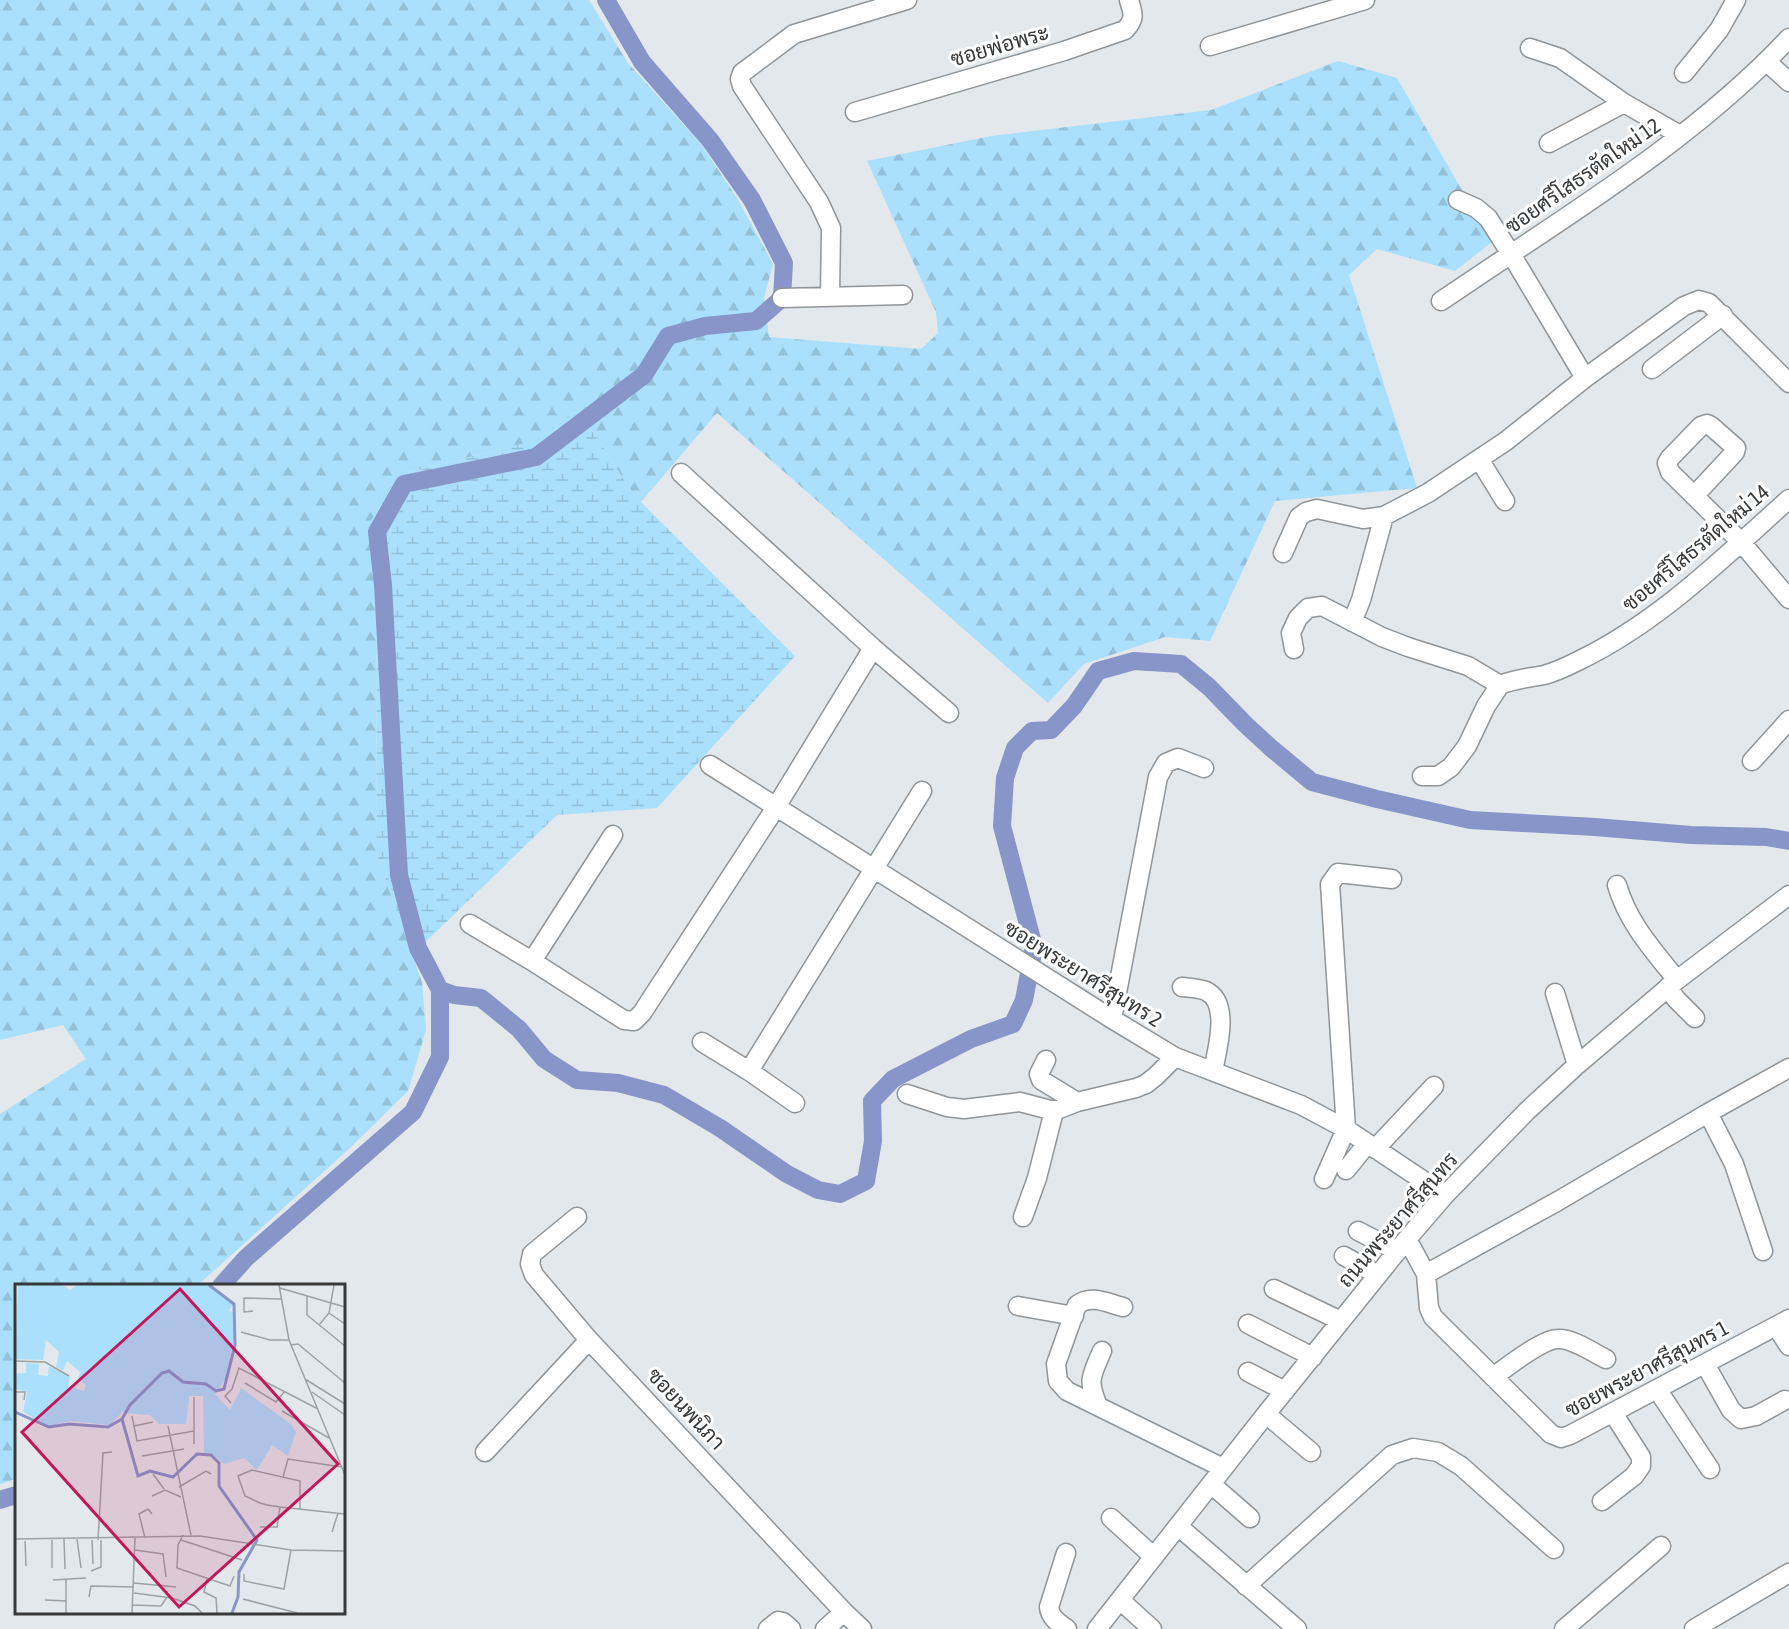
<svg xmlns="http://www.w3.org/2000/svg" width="1789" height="1629" viewBox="0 0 1789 1629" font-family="'Asap Condensed',Sarabun,sans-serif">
	<defs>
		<pattern id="forest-firs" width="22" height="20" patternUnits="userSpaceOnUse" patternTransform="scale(1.5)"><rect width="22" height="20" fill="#aae0fd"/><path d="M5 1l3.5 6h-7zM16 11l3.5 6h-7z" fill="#93c1da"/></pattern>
		<pattern id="wetland-marsh" width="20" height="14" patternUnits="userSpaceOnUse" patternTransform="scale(1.5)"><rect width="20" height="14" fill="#aae0fd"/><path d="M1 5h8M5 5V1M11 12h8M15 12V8" fill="none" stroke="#93c1da"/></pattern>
	</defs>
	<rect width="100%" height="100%" fill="#e2e8ec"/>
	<path fill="url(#forest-firs)" d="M0,0H589L628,63L701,144L737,198L773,264L764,298L769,337L921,349L938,333L936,312L867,161L991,136L1211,110L1338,61L1397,78L1492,242L1455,271L1377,249L1349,275L1417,488L1275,501L1210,641L1165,637L1084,664L1048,703L717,413L641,502L634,495L578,409L534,441L409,472L371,521L377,597L376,853L422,982L426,1030L408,1091L351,1147L198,1285L16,1286V1479L0,1484V1114L86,1059L63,1025L0,1040Z"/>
	<path fill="url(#wetland-marsh)" d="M578,409L634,495L795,656L657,808L557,815L412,955L376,853L377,597L371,520L409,472L534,441Z"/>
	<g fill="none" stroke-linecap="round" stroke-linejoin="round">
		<path stroke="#8795c9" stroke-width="18" d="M606,0L642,62L710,140L752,200L784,263L782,298L756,321L705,326L668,336L644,375L536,457L404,484L377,532L383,585L399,875L418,948L440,990L454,995L481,998L519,1029L544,1059L577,1080L618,1083L664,1095L720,1128L787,1174L818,1190L840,1194L866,1181L873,1141L872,1101L893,1079L971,1039L1013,1024L1024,1000L1034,947L1002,826L1005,778L1015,748L1032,731L1051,730L1074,706L1098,671L1134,661L1181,664L1209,687L1246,725L1271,748L1312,782L1377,799L1470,820L1595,827L1691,835L1766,837L1789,841
			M221,1286L246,1258L413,1112L440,1057V990
			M0,1500L16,1495"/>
		<g stroke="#8f9599" stroke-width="21">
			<path id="minor" d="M1210,46L1365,0
				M1530,48L1560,58L1624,103L1680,135
				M1767,62L1789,82
				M1684,73L1719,30L1736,0
				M855,112L1064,51L1125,30C1136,18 1133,14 1129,0
				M1549,143L1624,103
				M830,295L831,228L819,202L742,86L740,79L742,73L794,34L907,0
				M782,298L903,295
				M1441,301L1511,254L1488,218L1476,208L1458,200
				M1652,369L1723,315
				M1585,378L1511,254C1609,189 1708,124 1789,38
				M1479,459L1505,501
				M681,473L873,648L949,713
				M1694,496L1735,452L1736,448L1711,426L1707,424L1701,426L1670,458L1667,463L1670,472L1741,542L1789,599
				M1283,553L1299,517L1306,512L1317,509L1363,519L1384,516
				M1352,622L1361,600L1384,516L1428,493L1506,441L1585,378L1684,306L1699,300L1709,303L1789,383
				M1294,649L1291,633L1298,618L1308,608L1322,606L1382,637L1408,647L1468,666L1500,685C1514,679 1529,678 1544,675C1556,672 1568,666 1578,661C1659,622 1723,558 1789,499
				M1752,761L1789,720
				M710,765L1112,1019L1175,1057L1301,1105L1346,1129L1445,1195
				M1422,776H1438L1451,767L1467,746L1486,706L1500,685
				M1617,885C1628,923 1653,950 1677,980
				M470,924L532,961L624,1020L634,1021L642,1013L776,807L873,648
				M532,961L613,835
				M1182,987C1190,988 1199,988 1206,991C1231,1003 1217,1050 1213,1071
				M1668,987L1676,999L1695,1018
				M1555,993L1577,1065
				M1112,1019L1158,777L1166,763L1178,758L1204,768
				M702,1042L749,1071L795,1103
				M1046,1060L1039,1074L1041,1080L1077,1102
				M749,1071L922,791
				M907,1094L947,1107L964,1109L1020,1102L1054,1111
				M1708,1113L1734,1164L1763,1251
				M1375,1149L1434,1086
				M1346,1170L1367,1144
				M1324,1179L1346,1129L1330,884L1338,873L1392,879
				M577,1217L532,1254L530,1264L534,1275L589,1340L844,1612L862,1629
				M1023,1217L1037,1178L1054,1111L1077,1102L1136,1088L1146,1084L1156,1076L1175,1057
				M1358,1231L1397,1251
				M1407,1239L1426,1274L1429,1308L1433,1317L1551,1434L1561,1438L1570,1435L1789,1319
				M1344,1256L1378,1275
				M1426,1274L1558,1201L1708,1113L1789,1068
				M1274,1289L1341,1321
				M1018,1306L1074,1316
				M1123,1307C1107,1303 1091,1294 1077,1305L1056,1364L1058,1381L1067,1391L1223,1468
				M1248,1324L1313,1357
				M1776,1326L1789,1346
				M1705,1364L1731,1410L1741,1419L1756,1416L1785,1400
				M1248,1372L1285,1391
				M1493,1377C1507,1367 1542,1339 1558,1339C1572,1338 1594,1353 1606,1359
				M1657,1389L1710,1469
				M1098,1406C1087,1380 1091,1377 1102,1351
				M1266,1414L1311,1452
				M485,1452L589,1340
				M1211,1484L1250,1518
				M1602,1501L1634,1476L1641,1466V1457L1613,1413
				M1111,1518L1154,1557
				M1178,1526L1297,1629
				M1066,1553L1049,1607C1050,1618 1059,1623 1067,1629
				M1246,1586L1392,1455L1413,1448L1438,1452L1461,1466L1554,1549
				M1120,1600L1152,1629
				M768,1629L778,1621L783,1622L791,1629
				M825,1629L844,1612
				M1097,1629L1266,1414L1407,1239L1445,1195L1527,1111L1577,1065L1677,980L1789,895
				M1564,1629L1661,1546
				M1694,1629L1789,1573"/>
		</g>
		<use href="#minor" stroke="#fff" stroke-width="18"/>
	</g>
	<g text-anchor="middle" stroke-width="6" stroke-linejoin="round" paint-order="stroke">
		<g font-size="21" fill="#36383a" stroke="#fff">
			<text transform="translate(1000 46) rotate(-16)" y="7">ซอยพ่อพระ</text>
			<text transform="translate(1583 176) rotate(-35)" y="7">ซอยศรีโสธรตัดใหม่ 12</text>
			<text transform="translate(1696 548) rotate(-40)" y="7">ซอยศรีโสธรตัดใหม่ 14</text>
			<text transform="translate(1083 974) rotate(32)" y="7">ซอยพระยาศรีสุนทร 2</text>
			<text transform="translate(1398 1220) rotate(-49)" y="7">ถนนพระยาศรีสุนทร</text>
			<text transform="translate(1647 1369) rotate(-28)" y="7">ซอยพระยาศรีสุนทร 1</text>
			<text transform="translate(686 1409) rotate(47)" y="7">ซอยนพนิภา</text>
		</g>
	</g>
	<g transform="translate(15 1284)">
		<rect width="330" height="330" fill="#e2e8ec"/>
		<path d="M3,1H47L55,6L62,1H192L218,20L214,27L218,28L219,54L211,95L200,110L215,126L226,104L277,141L281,148L273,172L257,161L242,186L229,174L209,180L196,169H189L188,112H173L176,98L155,87H147L95,141L56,137L34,142L8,128L12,108L1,105L0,89H11V79L24,80L23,91L33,92L34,82L55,93L53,102L69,107L71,101L63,96L65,88L52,77L48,86L41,83L44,68L31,56L28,76L0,75Z" fill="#aae0fd"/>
		<path d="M147,87H155L176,98L171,140H144L135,131L108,129L115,117Z" fill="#aae0fd"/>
		<path fill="none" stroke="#8795c9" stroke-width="3" d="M194,1L219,20L220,61L209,105L201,107L191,100L168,98L154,87L147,89L115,121L107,135L123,192L135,187L158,193L182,170L196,171L204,179V202L242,256L224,288L223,313L217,329M0,128L34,143L54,140L93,143L107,135"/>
		<path fill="none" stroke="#9da2a5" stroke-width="1.5" d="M264,1L274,56L330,191M265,4L330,23M292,11V31L330,62M238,27L229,28V14L266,15M314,29L330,40M304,41L314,29L319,1M226,48L255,56H274M276,61L283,60L330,99M0,77L30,78L54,92M290,95L330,120M230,99L261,118L269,108M0,108H10L9,116M297,108L330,131M179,113V160M216,119L210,112L217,105L224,84L303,125M267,127L314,154M117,132L122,157L179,147M119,142L138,138M153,142L176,251M127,172L169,165M138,190L149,205M268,193L273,175L327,183M164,203L191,187L196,190M137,212L150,206L166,213M285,225V197L237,186L223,192L230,212L245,219L252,221L265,223L330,230M245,243H262L265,223M317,248L323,229M168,251L163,261L162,284L215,302L219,292M130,254L124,230L133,225L137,230M0,255L185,252L276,266L330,267M49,255L50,285M62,255L66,284M77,256L78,280M83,256L88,169L97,168M166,256L227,276M10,257L11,282M120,266L148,270L151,293M37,284V256M76,287L86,283V256M229,290V297L269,305L276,266M192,295L189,308L201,314L202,329M38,296L71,294M119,299L161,303M119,309L157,314L180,322L187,329M74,313L76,302L119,303M228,315L282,329M30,316L51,317M118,321L146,322L152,313M51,329V295M117,329L120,254"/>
		<path fill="#c2185b" fill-opacity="0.15" stroke="#c2185b" stroke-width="3" d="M165,5L323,180L164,323L7,148Z"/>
		<rect width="330" height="330" fill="none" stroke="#36383a" stroke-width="3"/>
	</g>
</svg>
